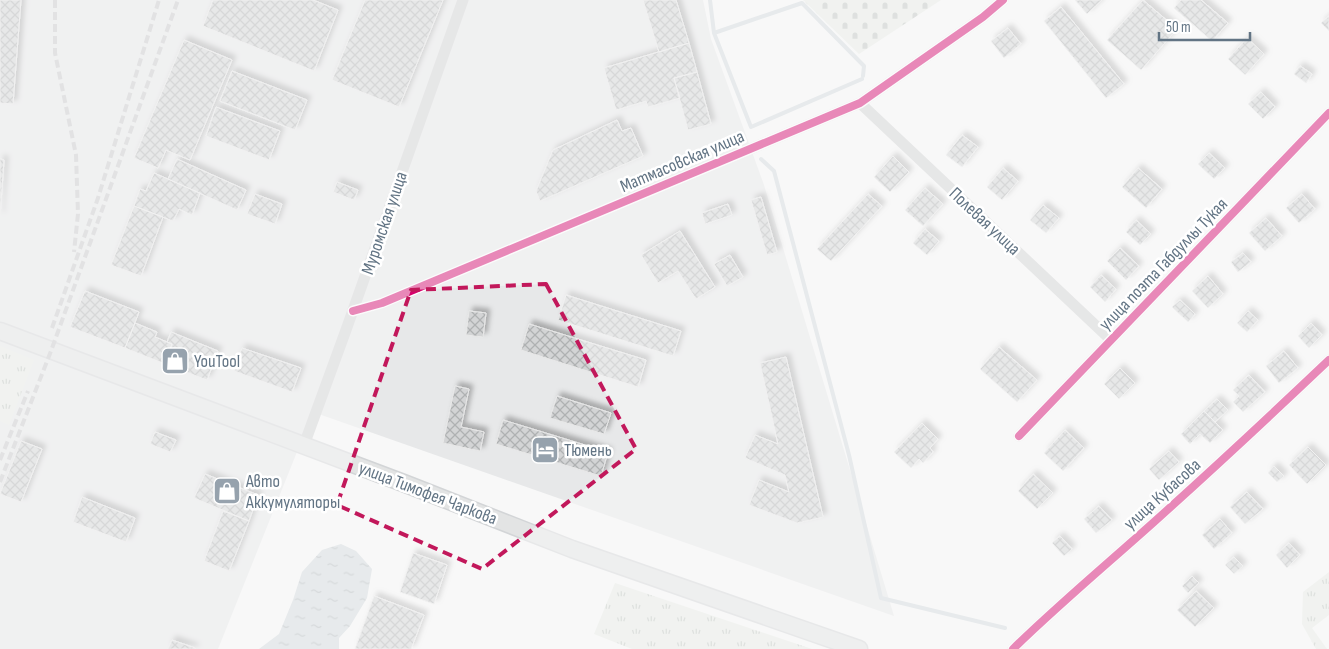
<svg xmlns="http://www.w3.org/2000/svg" width="1329" height="649" viewBox="0 0 1329 649" font-family="'Sofia Sans Condensed',sans-serif">
	<defs>
		<pattern id="grass-tufts" width="24" height="20" patternUnits="userSpaceOnUse" patternTransform="scale(1.25)"><rect width="24" height="20" fill="#e8ece6"/><path d="M3 7l-1-3M5 7V3M7 7l1-3M15 17l-1-3M17 17v-4M19 17l1-3" fill="none" stroke="#bfc4c0"/></pattern>
		<pattern id="cemetery-stones" width="16" height="16" patternUnits="userSpaceOnUse" patternTransform="scale(1.25)"><rect width="16" height="16" fill="#e8ece6"/><path d="M2 7V4a2 2 0 0 1 4 0v3zM10 15v-3a2 2 0 0 1 4 0v3z" fill="#bfc4c0"/></pattern>
		<pattern id="water-ripples" width="26" height="14" patternUnits="userSpaceOnUse" patternTransform="scale(1.25)"><rect width="26" height="14" fill="#d2d9dd"/><path d="M2 4q2-2 4 0t4 0M15 11q2-2 4 0t4 0" fill="none" stroke="#aeb5b9"/></pattern>
		<pattern id="building-cross-hatch" width="8" height="8" patternUnits="userSpaceOnUse" patternTransform="scale(1.25)"><rect width="8" height="8" fill="#d3d4d5"/><path d="M0 0l8 8M0 8l8-8" fill="none" stroke="#afb1b2"/></pattern>
		<filter id="shadow"><feDropShadow dx="4" dy="-4" stdDeviation="2.5" flood-color="#0004"/></filter>
	</defs>
	<rect width="100%" height="100%" fill="#f8f8f8"/>
	<path fill="#e7e8e9" d="M0,0H703L711,39L764,185L894,616L313,412L218,649H0Z"/>
	<path fill="url(#grass-tufts)" d="M0,346L34,360L9,425L0,421Z
		M1329,572V615L1312,628L1327,649H1316L1302,624L1303,592Z
		M615,583L812,649H632L594,634Z"/>
	<path fill="url(#cemetery-stones)" d="M803,0H941L859,54Z"/>
	<path fill="url(#water-ripples)" d="M341,544L356,551L372,569L367,598L350,626L339,638V649H259L279,634L293,600L302,572L322,550Z"/>
	<g fill="none" stroke-linecap="round" stroke-linejoin="round">
		<path stroke="#d2d9dd" stroke-width="4" d="M710,0L714,33L751,127L862,79
			M714,33L802,3L864,66L863,76
			M761,159L774,171L849,455L881,598L1005,628"/>
	</g>
	<path fill="url(#building-cross-hatch)" stroke="#e8e8e8" filter="url(#shadow)" d="M0,0H21L13,104L0,103Z
		M213,0H313L338,10L314,71L203,26Z
		M365,0H443L399,107L332,80Z
		M643,0H676L689,43L659,52Z
		M1075,0H1102L1087,14Z
		M1143,0L1177,29L1141,70L1107,40Z
		M1181,0H1201L1228,23L1212,41L1174,8Z
		M1061,7L1124,84L1106,98L1044,21Z
		M1329,16V31L1321,23Z
		M1008,28L1021,44L1004,58L991,41Z
		M1247,38L1264,54L1245,75L1228,59Z
		M184,40L232,60L190,160L166,150L158,168L134,158Z
		M689,43L697,72L674,78L680,98L648,107L646,101L616,110L604,68Z
		M1300,66L1312,74L1306,83L1294,74Z
		M232,71L307,100L295,130L220,101Z
		M697,72L711,124L688,130L674,78Z
		M1261,92L1275,107L1263,119L1248,104Z
		M216,107L280,131L269,160L206,136Z
		M617,120L622,131L631,128L643,156L540,201L536,191L553,150Z
		M962,135L978,147L962,167L946,155Z
		M1209,153L1225,168L1214,179L1198,164Z
		M893,156L909,172L890,192L874,177Z
		M0,159L4,160L0,216Z
		M177,159L246,190L237,210L168,179Z
		M1003,168L1018,181L1002,200L987,187Z
		M1138,168L1162,189L1146,208L1122,187Z
		M154,173L200,193L192,215L179,209L173,221L134,206L140,189L146,191Z
		M337,182L358,190L354,200L333,192Z
		M925,188L943,204L923,226L905,210Z
		M255,194L282,204L275,224L247,214Z
		M868,194L882,206L831,261L817,249Z
		M1302,194L1315,209L1299,223L1286,208Z
		M761,197L777,252L767,255L751,200Z
		M728,204L732,215L705,224L702,213Z
		M1043,205L1059,218L1046,233L1030,220Z
		M134,206L163,217L141,276L111,265Z
		M1266,218L1282,236L1265,251L1249,233Z
		M1136,220L1151,234L1140,245L1126,232Z
		M925,229L939,241L927,255L913,243Z
		M680,231L715,287L696,299L678,271L658,283L641,255Z
		M1120,248L1139,266L1126,280L1107,261Z
		M1243,253L1251,262L1238,272L1231,262Z
		M730,255L743,277L727,286L714,264Z
		M1101,275L1116,289L1105,302L1090,287Z
		M1208,276L1223,294L1208,308L1192,291Z
		M85,291L139,312L125,348L70,327Z
		M566,295L681,331L673,356L558,320Z
		M1180,300L1195,314L1188,322L1172,307Z
		M469,311L486,313L483,337L466,335Z
		M1248,311L1258,320L1247,332L1237,323Z
		M135,323L157,332L155,337L172,344L165,364L125,348Z
		M1311,323L1322,335L1309,348L1298,336Z
		M529,324L646,360L638,387L521,350Z
		M171,332L218,351L207,380L165,364L172,344L167,342Z
		M999,347L1037,380L1017,402L980,369Z
		M242,348L301,368L292,392L234,371Z
		M1284,351L1298,368L1279,383L1266,366Z
		M786,357L823,517L797,523L749,505L759,480L789,492L785,475L745,458L755,435L778,444L760,363Z
		M1120,368L1135,383L1119,399L1104,384Z
		M1249,375L1265,392L1243,412L1233,402L1239,396L1233,390Z
		M455,386L469,389L461,427L484,432L480,451L443,443Z
		M557,396L611,413L604,434L550,418Z
		M1217,399L1228,410L1215,422L1204,411Z
		M1204,411L1223,430L1210,443L1200,434L1190,444L1181,434Z
		M503,420L608,452L601,476L496,444Z
		M922,423L938,439L930,448L933,452L923,463L919,459L911,468L894,452Z
		M1065,430L1084,448L1063,471L1044,453Z
		M155,432L176,440L170,452L150,444Z
		M21,441L42,449L21,502L0,494Z
		M1308,447L1326,465L1307,484L1289,465Z
		M1169,451L1179,462L1159,480L1149,469Z
		M1274,466L1284,476L1277,482L1268,473Z
		M205,474L258,495L249,521L194,498Z
		M1033,474L1053,493L1037,509L1018,491Z
		M1247,492L1263,509L1245,524L1230,507Z
		M82,497L135,518L126,542L73,522Z
		M1099,506L1112,520L1096,533L1084,519Z
		M223,511L249,521L229,571L204,561Z
		M1220,519L1232,533L1214,549L1202,535Z
		M1060,536L1072,549L1064,556L1052,543Z
		M1289,543L1300,555L1287,568L1276,555Z
		M413,553L447,565L434,604L400,592Z
		M1234,557L1243,566L1234,574L1225,565Z
		M1192,576L1199,583L1188,593L1182,586Z
		M1196,591L1214,608L1195,627L1177,610Z
		M374,596L424,615L411,649H355Z
		M172,640L195,648V649H168Z"/>
	<g fill="none" stroke-linecap="round" stroke-linejoin="round">
		<g stroke="#d3d5d7" stroke-width="19">
			<path id="secondary" d="M0,331L406,484L572,549L859,649"/>
		</g>
		<path stroke="#d1d2d3" stroke-width="11" d="M860,103L1110,339
			M353,311L382,303L860,103L983,17L1003,0
			M1019,436L1329,113
			M304,445L346,330L463,0
			M1013,649C1058,605 1106,565 1154,522C1213,469 1271,415 1329,360"/>
		<use href="#secondary" stroke="#e3e4e4" stroke-width="16"/>
		<path stroke="#c7c8ca" stroke-width="4" stroke-dasharray="8 4" stroke-linecap="butt" d="M55,0V53L76,155L78,214L74,252
			M52,328L98,198L159,0
			M0,460L28,391
			M0,482L51,351L178,0"/>
		<g stroke="#fff" stroke-width="11">
			<path id="cycleway" d="M353,311L382,303L860,103L983,17L1003,0
				M1019,436L1329,113
				M1013,649C1058,605 1106,565 1154,522C1213,469 1271,415 1329,360"/>
		</g>
		<use href="#cycleway" stroke="#d6006c" stroke-width="8"/>
	</g>
	<path d="M0 0H1329V649H0ZM546,284L636,449L482,569L337,505L411,290Z" fill="#f8f8f8" fill-opacity=".55" fill-rule="evenodd"/>
	<path fill="none" stroke="#c2185b" stroke-width="4" stroke-dasharray="10 6" stroke-linejoin="round" d="M546,284L636,449L482,569L337,505L411,290Z"/>
	<defs>
		<g id="shop-square" transform="scale(1.4375)"><rect x="-9" y="-9" width="18" height="18" rx="4" fill="#96a2ad" stroke="#fff"/><path d="M-5-2.5h2.3a2.7 3.5 0 0 1 5.4 0H5L5.5 6h-11ZM-1.5-2.5h3a1.5 2.3 0 0 0-3 0Z" fill="#fff"/></g>
		<g id="hotel-square" transform="scale(1.4375)"><rect x="-9" y="-9" width="18" height="18" rx="4" fill="#96a2ad" stroke="#fff"/><path d="M-6-4.5h1.5V1H6V5H4.5V3h-9V5H-6ZM-4 0a1.8 1.8 0 1 1 3.6 0ZM.5 0V-2.5h3Q6-2.5 6 0Z" fill="#fff"/></g>
	</defs>
	<g fill-rule="evenodd">
		<use href="#shop-square" x="175" y="361"/>
		<use href="#hotel-square" x="545" y="450"/>
		<use href="#shop-square" x="227" y="491"/>
	</g>
	<g text-anchor="middle" stroke-width="5" stroke-linejoin="round" paint-order="stroke">
		<g font-size="18" fill="#627484" stroke="#fff">
			<text transform="translate(682 161) rotate(-23)" y="6">Матмасовская улица</text>
			<text transform="translate(985 221) rotate(43)" y="6">Полевая улица</text>
			<text transform="translate(384 223) rotate(-71)" y="6">Муромская улица</text>
			<text transform="translate(1163 264) rotate(-46)" y="6">улица поэта Габдуллы Тукая</text>
			<text transform="translate(428 493) rotate(21)" y="6">улица Тимофея Чаркова</text>
			<text transform="translate(1162 494) rotate(-42)" y="6">улица Кубасова</text>
		</g>
		<g font-size="18" fill="#627484" stroke="#fff" text-anchor="start">
			<text x="194" y="367">YouTool</text>
			<text x="564" y="456">Тюмень</text>
			<text x="246" y="487">Авто<tspan x="246" dy="21">Аккумуляторы</tspan></text>
		</g>
	</g>
	<path d="M1159 32v8h91v-8" fill="none" stroke="#627484" stroke-width="2.5"/>
	<text x="1166" y="32" font-size="15" fill="#627484" stroke="#ffffff" stroke-width="4" paint-order="stroke">50 m</text>
</svg>
